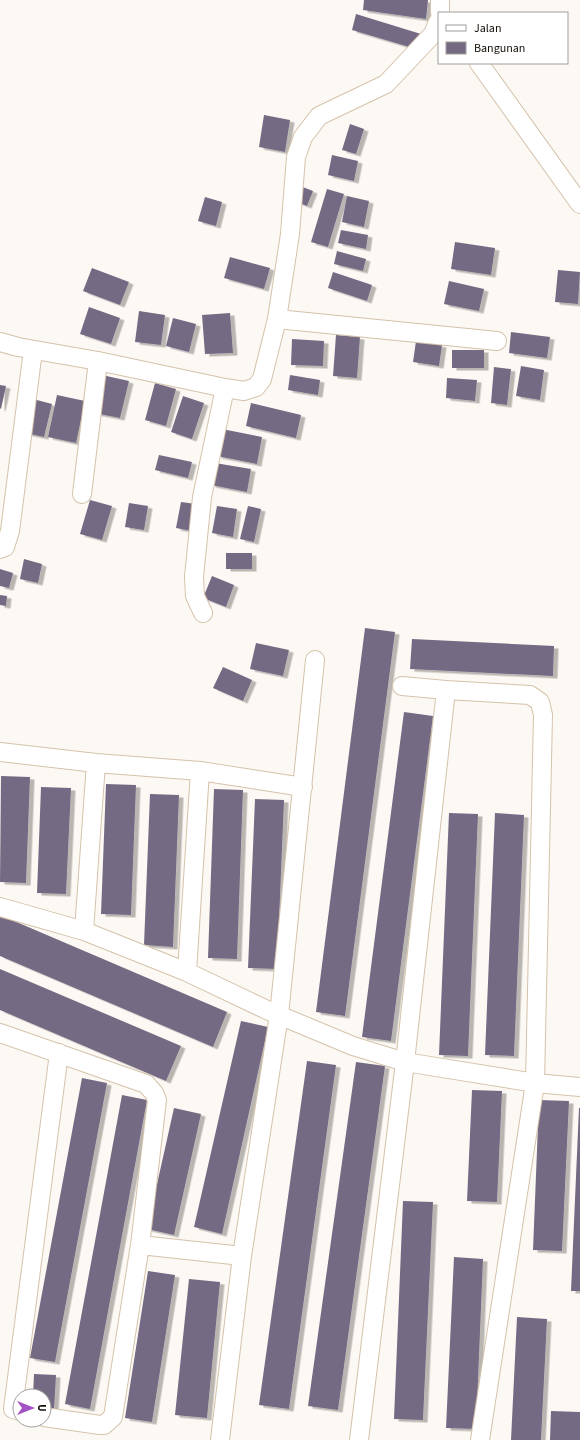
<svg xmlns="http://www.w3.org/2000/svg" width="580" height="1440" viewBox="0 0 580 1440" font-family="'Source Sans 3',sans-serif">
	<defs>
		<filter id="shadow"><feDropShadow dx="4.5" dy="2.5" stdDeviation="0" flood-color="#0004"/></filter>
	</defs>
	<rect width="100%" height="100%" fill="#fcf8f3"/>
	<path fill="#746b83" filter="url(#shadow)" d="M364,0H428L426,19L363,10Z
		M356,14L421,34L416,49L352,30Z
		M264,115L290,120L285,152L259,147Z
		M350,124L364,129L356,154L342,150Z
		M332,155L358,161L354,181L328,175Z
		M300,186L313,191L307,206L294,201Z
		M327,189L344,194L328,247L311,242Z
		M347,196L369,201L364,227L342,222Z
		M205,197L222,202L216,226L198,221Z
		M341,230L368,235L366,249L338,243Z
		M455,242L495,248L491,275L451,269Z
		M337,251L366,259L363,271L334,264Z
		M230,257L270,268L264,289L224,278Z
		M92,268L129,282L120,305L83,291Z
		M558,270L580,272L578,304L555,302Z
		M333,272L372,285L367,301L328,288Z
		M449,281L484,289L479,311L444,304Z
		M89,307L120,318L111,344L80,334Z
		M139,311L165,315L161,345L135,342Z
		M230,313L233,353L205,354L202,315Z
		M173,318L196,324L189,352L166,346Z
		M511,332L550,337L547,358L509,353Z
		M336,335L360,337L357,378L333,376Z
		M292,339L324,341L323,366L291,365Z
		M416,341L442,345L439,366L413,362Z
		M452,350H484V368H452Z
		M521,366L544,370L540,400L516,396Z
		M494,367L511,369L507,405L491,403Z
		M102,375L129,381L120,418L94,413Z
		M290,375L320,380L318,395L288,390Z
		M447,378L477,380L475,401L446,398Z
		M155,383L176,389L166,426L145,420Z
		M0,385L6,386L1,409L0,408Z
		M57,395L85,401L76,443L48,437Z
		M183,396L204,403L192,439L171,432Z
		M33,399L52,404L44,437L25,433Z
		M251,403L301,415L296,438L246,426Z
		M222,429L262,437L257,464L217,456Z
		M159,455L192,462L188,478L155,470Z
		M215,463L251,469L247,492L211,485Z
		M90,500L112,506L102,540L80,534Z
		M181,502L196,504L192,531L176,528Z
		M129,503L148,506L144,530L125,527Z
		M217,506L237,509L233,537L212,533Z
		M248,506L261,509L254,542L240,539Z
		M226,553H252V569H226Z
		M24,559L42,564L38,583L20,579Z
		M0,569L13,573L9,588L0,586Z
		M212,576L234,585L226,607L203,598Z
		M0,595L7,596L6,606L0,605Z
		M365,628L395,632L345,1016L316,1012Z
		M412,639L554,646L553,676L410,669Z
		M256,643L289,650L283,676L250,669Z
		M223,667L252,680L243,701L213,688Z
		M404,712L433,716L391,1041L362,1037Z
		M1,776L30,777L26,883L0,882Z
		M106,784L136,785L131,915L101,914Z
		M41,787L71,788L66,894L37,893Z
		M214,789L243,790L237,959L208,958Z
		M150,794L179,795L173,947L144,945Z
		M255,799L284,800L277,969L248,968Z
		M449,813L478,814L468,1056L439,1055Z
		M495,813L524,815L514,1056L485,1055Z
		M0,915L227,1012L213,1047L0,956Z
		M0,969L181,1046L166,1081L0,1010Z
		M241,1021L268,1027L222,1234L194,1227Z
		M307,1061L336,1065L289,1409L259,1405Z
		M356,1062L385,1066L338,1410L308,1406Z
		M82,1078L107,1083L55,1362L30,1358Z
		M472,1090L502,1091L497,1202L467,1201Z
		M122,1095L147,1100L90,1409L65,1404Z
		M539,1100L569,1101L562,1251L533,1250Z
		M174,1108L201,1114L174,1235L147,1229Z
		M579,1108H580V1291H571Z
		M403,1201L433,1202L423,1420L394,1419Z
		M454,1257L483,1259L476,1429L446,1428Z
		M148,1271L175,1275L152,1422L125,1418Z
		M189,1279L220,1282L207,1418L175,1415Z
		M517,1317L547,1319L541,1440H511Z
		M34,1374L56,1375L54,1410L44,1409V1396H33Z
		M551,1411L580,1412V1440H550Z"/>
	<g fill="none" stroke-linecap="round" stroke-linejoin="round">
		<g stroke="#d5c2aa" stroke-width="20">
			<path id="street" d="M440,13V0
				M479,63L580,204
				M277,319L497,341
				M0,342L18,347L98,361L225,388L244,391L256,387L262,379L277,319L290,234L296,157L303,137L319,116L386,84L433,34L438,22
				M82,494L98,361
				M0,549L5,547L10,531L33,350
				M203,613L195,596L194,577L202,497L225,388
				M402,686L446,690L530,695L540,702L543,715L535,1083L480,1440
				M0,752L96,763L200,771L303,787
				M0,907L84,931L187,972L269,1011L353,1046L405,1062L535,1083L580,1087
				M84,931L96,763
				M187,972L200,771
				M0,1033L146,1084L154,1093L157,1100L140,1245L113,1417L104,1425H100L44,1417
				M140,1245L242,1256
				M20,1411L13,1409L59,1053
				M220,1440L242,1256L279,1015L315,660
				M359,1440L405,1062L446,690"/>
		</g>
		<use href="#street" stroke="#fff" stroke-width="18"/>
	</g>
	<rect x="438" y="12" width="130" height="52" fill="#ffffff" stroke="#a19e9b"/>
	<rect x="446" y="25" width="20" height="6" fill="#ffffff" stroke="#a19e9b"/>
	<text x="474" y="32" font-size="12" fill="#130c05">Jalan</text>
	<rect x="446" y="42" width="20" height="12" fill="#746b83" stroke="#a19e9b"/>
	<text x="474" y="52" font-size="12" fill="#130c05">Bangunan</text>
	<g transform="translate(32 1408) rotate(90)"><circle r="19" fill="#ffffff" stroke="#a19e9b"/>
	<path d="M0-3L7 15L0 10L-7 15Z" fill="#a252c2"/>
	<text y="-6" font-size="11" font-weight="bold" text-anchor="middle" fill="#130c05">U</text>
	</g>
</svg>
